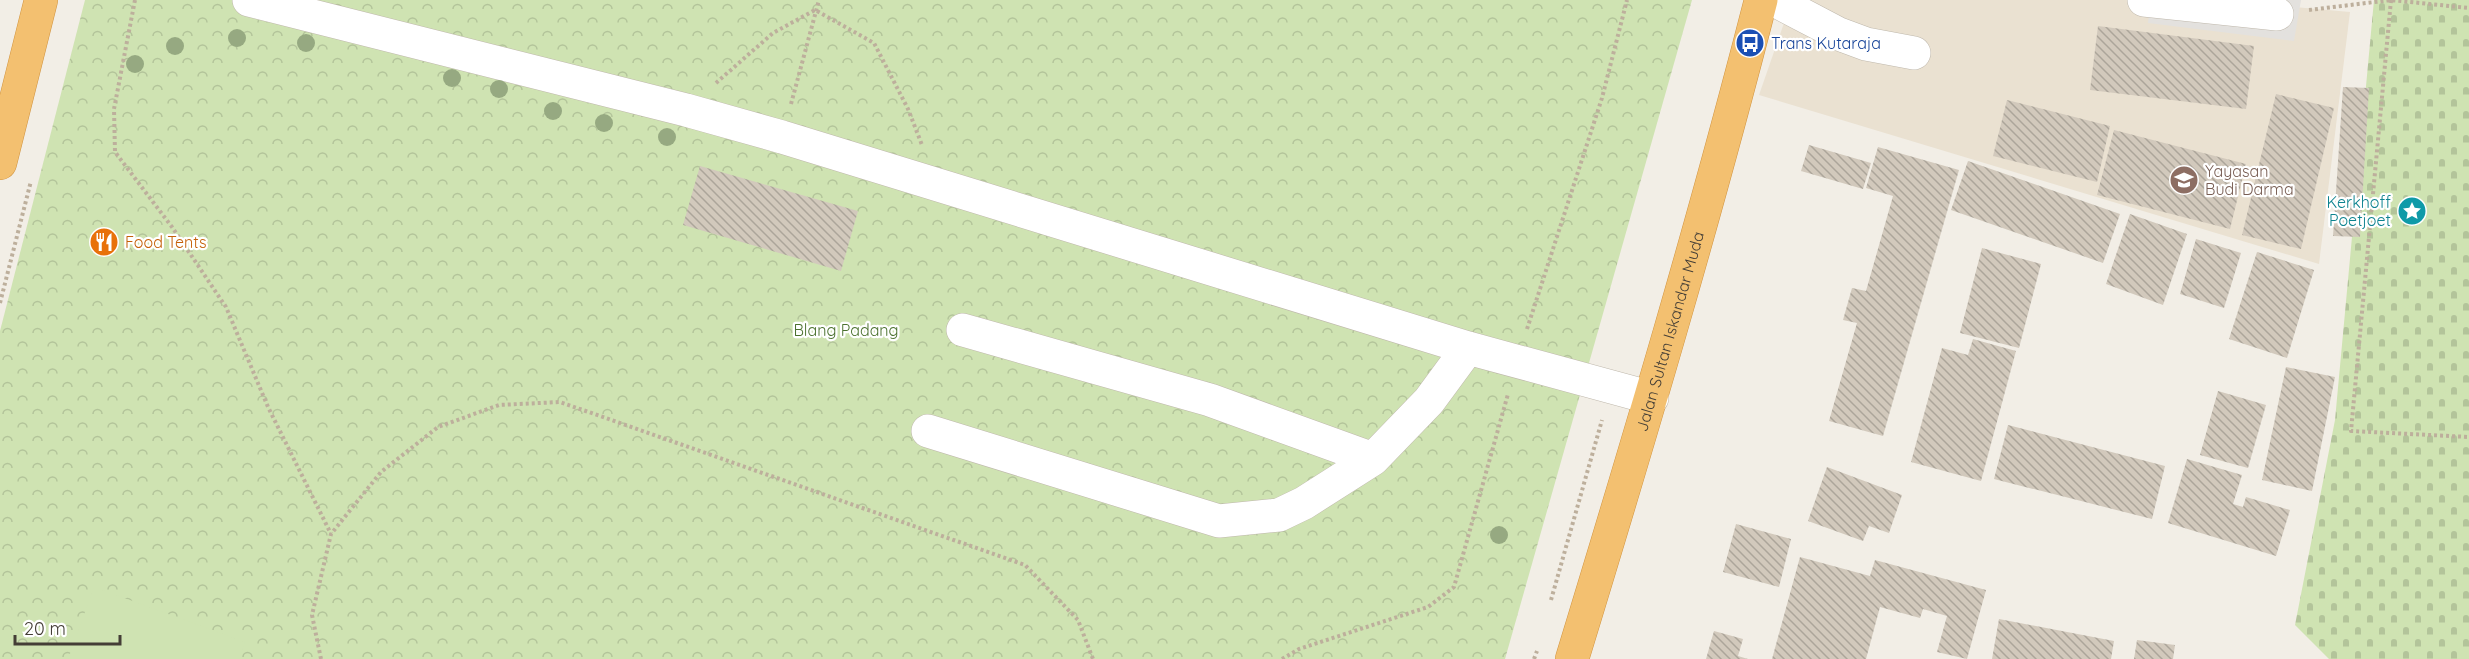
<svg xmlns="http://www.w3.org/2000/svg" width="2469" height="659" viewBox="0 0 2469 659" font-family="Quicksand,sans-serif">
	<defs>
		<pattern id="forest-crowns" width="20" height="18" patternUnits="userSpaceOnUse" patternTransform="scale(1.5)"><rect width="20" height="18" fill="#cfe3b2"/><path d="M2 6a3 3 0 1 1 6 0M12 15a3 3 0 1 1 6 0" fill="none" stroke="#b3c49a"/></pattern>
		<pattern id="cemetery-stones" width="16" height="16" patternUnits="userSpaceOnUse" patternTransform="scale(1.5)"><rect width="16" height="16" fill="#cfe3b2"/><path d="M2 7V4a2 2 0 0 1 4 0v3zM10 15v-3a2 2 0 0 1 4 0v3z" fill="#b3c49a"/></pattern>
		<pattern id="building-back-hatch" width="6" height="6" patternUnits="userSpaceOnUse" patternTransform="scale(1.5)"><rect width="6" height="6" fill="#d2c9bc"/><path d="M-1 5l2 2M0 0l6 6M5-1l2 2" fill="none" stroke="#aca59a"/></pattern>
	</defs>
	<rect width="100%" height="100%" fill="#f2eee6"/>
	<path fill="#eae1d1" d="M1792,0H2215L2350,12L2319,264L1759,95Z"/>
	<path fill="url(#forest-crowns)" d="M85,0H1692L1505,659H0V331Z"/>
	<path fill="url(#cemetery-stones)" d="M2374,0H2469V659H2329L2295,625L2335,420Z"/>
	<path fill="#cfe3b2" d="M94,587L245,642L239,659H68Z"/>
	<path fill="#e3e1de" d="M2151,0H2301L2294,41L2148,23Z"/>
	<path fill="url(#building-back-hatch)" d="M2098,26L2254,46L2246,109L2090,90Z
		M2343,87L2369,88L2360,237L2333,236Z
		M2276,94L2334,108L2301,249L2242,235Z
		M2007,100L2110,126L2097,182L1993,156Z
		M2114,130L2246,164L2230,229L2097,195Z
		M1809,145L1871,163L1863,189L1801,171Z
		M1878,147L1959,170L1883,436L1829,421L1857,323L1843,320L1852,288L1866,291L1893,196L1866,188Z
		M1968,161L2120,214L2103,263L1951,210Z
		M700,166L858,211L841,271L683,225Z
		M2130,214L2187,234L2163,305L2106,284Z
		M2196,239L2241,253L2224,308L2180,294Z
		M1982,248L2041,264L2019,348L1960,333Z
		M2257,252L2314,270L2287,358L2229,339Z
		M1973,339L2016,351L1981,481L1911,462L1942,348L1968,355Z
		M2286,367L2335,377L2312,491L2262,480Z
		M2218,391L2266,405L2248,468L2200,455Z
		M2008,425L2165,466L2152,519L1994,479Z
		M2187,459L2242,475L2233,504L2243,507L2246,497L2290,510L2276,556L2168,523Z
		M1827,467L1902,495L1889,533L1869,526L1863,541L1808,521Z
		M1736,524L1791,539L1779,587L1723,572Z
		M1800,557L1870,576L1875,560L1986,590L1967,659L1937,652L1947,616L1923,609L1920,618L1880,607L1866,659H1772Z
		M1999,619L2114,641L2111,659H1992Z
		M1714,631L1743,639L1738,656L1748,659H1706Z
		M2137,640L2175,645L2173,659H2134Z"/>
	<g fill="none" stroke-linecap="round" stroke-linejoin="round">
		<g stroke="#bfb8ac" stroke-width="34">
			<path id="minor" d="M249,0L686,110L782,137L1468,348L1652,398
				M1774,0L1839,34L1866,44L1914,53
				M2144,0L2277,14
				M963,330L1210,400L1373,459L1429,401L1468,348
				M928,431L1219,521L1279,515L1304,503L1373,459"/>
		</g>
		<g stroke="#d19441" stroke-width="34">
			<g id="highway">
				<path d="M0,163L41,0"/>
				<path id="s1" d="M1572,659C1639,440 1704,222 1761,0"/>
			</g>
		</g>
		<path stroke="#bdaf9c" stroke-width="4" stroke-dasharray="3 3" stroke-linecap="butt" d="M135,0L114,109L115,152L172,227L226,307L268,407L331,534
			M2391,0L2351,431L2469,437
			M2309,10L2391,0L2469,8
			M716,83L773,33L815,10L874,43L908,109L922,145
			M791,104L819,0
			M0,303L31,181
			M1527,329L1602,98L1627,0
			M1551,600L1602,420
			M321,659L312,615L331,534L381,472L438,427L499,405L560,402L1025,565L1078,620L1093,659
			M1282,659L1299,649L1428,607L1454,587L1508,394
			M1534,659L1537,651"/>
		<use href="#minor" stroke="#fff" stroke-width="33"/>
		<use href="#highway" stroke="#f3c070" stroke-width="33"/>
	</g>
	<g fill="#96a981">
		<circle cx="237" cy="38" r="9"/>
		<circle cx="306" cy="43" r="9"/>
		<circle cx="175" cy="46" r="9"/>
		<circle cx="135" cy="64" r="9"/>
		<circle cx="452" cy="78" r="9"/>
		<circle cx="499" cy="89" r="9"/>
		<circle cx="553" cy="111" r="9"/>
		<circle cx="604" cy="123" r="9"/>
		<circle cx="667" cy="137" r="9"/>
		<circle cx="1499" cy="535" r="9"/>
	</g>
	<defs>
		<g id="bus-disc" transform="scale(1.5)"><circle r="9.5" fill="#1a4fb4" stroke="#fff"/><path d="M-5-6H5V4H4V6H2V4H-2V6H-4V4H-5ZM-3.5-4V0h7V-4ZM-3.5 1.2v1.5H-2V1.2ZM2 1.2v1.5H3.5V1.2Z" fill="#fff"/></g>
		<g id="school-disc" transform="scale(1.5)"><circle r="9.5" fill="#8d6e63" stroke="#fff"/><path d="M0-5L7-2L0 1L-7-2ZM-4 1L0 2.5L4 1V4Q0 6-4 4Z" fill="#fff"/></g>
		<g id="sight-disc" transform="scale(1.5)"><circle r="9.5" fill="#0f9aa8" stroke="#fff"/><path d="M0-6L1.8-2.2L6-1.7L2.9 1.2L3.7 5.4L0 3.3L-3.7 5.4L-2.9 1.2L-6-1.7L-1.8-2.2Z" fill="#fff"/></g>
		<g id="restaurant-disc" transform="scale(1.5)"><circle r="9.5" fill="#e8710a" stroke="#fff"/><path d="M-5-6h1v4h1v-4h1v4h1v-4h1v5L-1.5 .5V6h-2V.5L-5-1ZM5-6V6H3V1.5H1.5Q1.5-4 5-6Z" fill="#fff"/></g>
	</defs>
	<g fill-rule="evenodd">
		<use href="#bus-disc" x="1750" y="43"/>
		<use href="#school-disc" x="2184" y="180"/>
		<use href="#sight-disc" x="2412" y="211"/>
		<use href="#restaurant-disc" x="104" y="242"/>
	</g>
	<g text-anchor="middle" stroke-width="4.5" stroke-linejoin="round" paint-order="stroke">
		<g font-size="16" fill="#164399" stroke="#fff" text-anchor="start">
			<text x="1771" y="49">Trans Kutaraja</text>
		</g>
		<g font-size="16" fill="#785e54" stroke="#fff" text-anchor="start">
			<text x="2205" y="177">Yayasan<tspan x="2205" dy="18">Budi Darma</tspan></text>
		</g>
		<g font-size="16" fill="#0d838f" stroke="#fff" text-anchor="end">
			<text x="2391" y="208">Kerkhoff<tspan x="2391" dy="18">Poetjoet</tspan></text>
		</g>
		<g font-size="16" fill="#c56008" stroke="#fff" text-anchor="start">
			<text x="125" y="248">Food Tents</text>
		</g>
		<g font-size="16" fill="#4b712e" stroke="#fff">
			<text x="846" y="336">Blang Padang</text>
		</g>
		<g font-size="16" fill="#443e36" stroke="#fff">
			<text dy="6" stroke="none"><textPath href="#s1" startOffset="342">Jalan Sultan Iskandar Muda</textPath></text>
		</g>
	</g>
	<path d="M15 635v9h105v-9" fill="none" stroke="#443e36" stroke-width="3"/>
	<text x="24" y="635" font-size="18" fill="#443e36" stroke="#ffffff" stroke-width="4.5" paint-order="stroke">20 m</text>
</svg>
